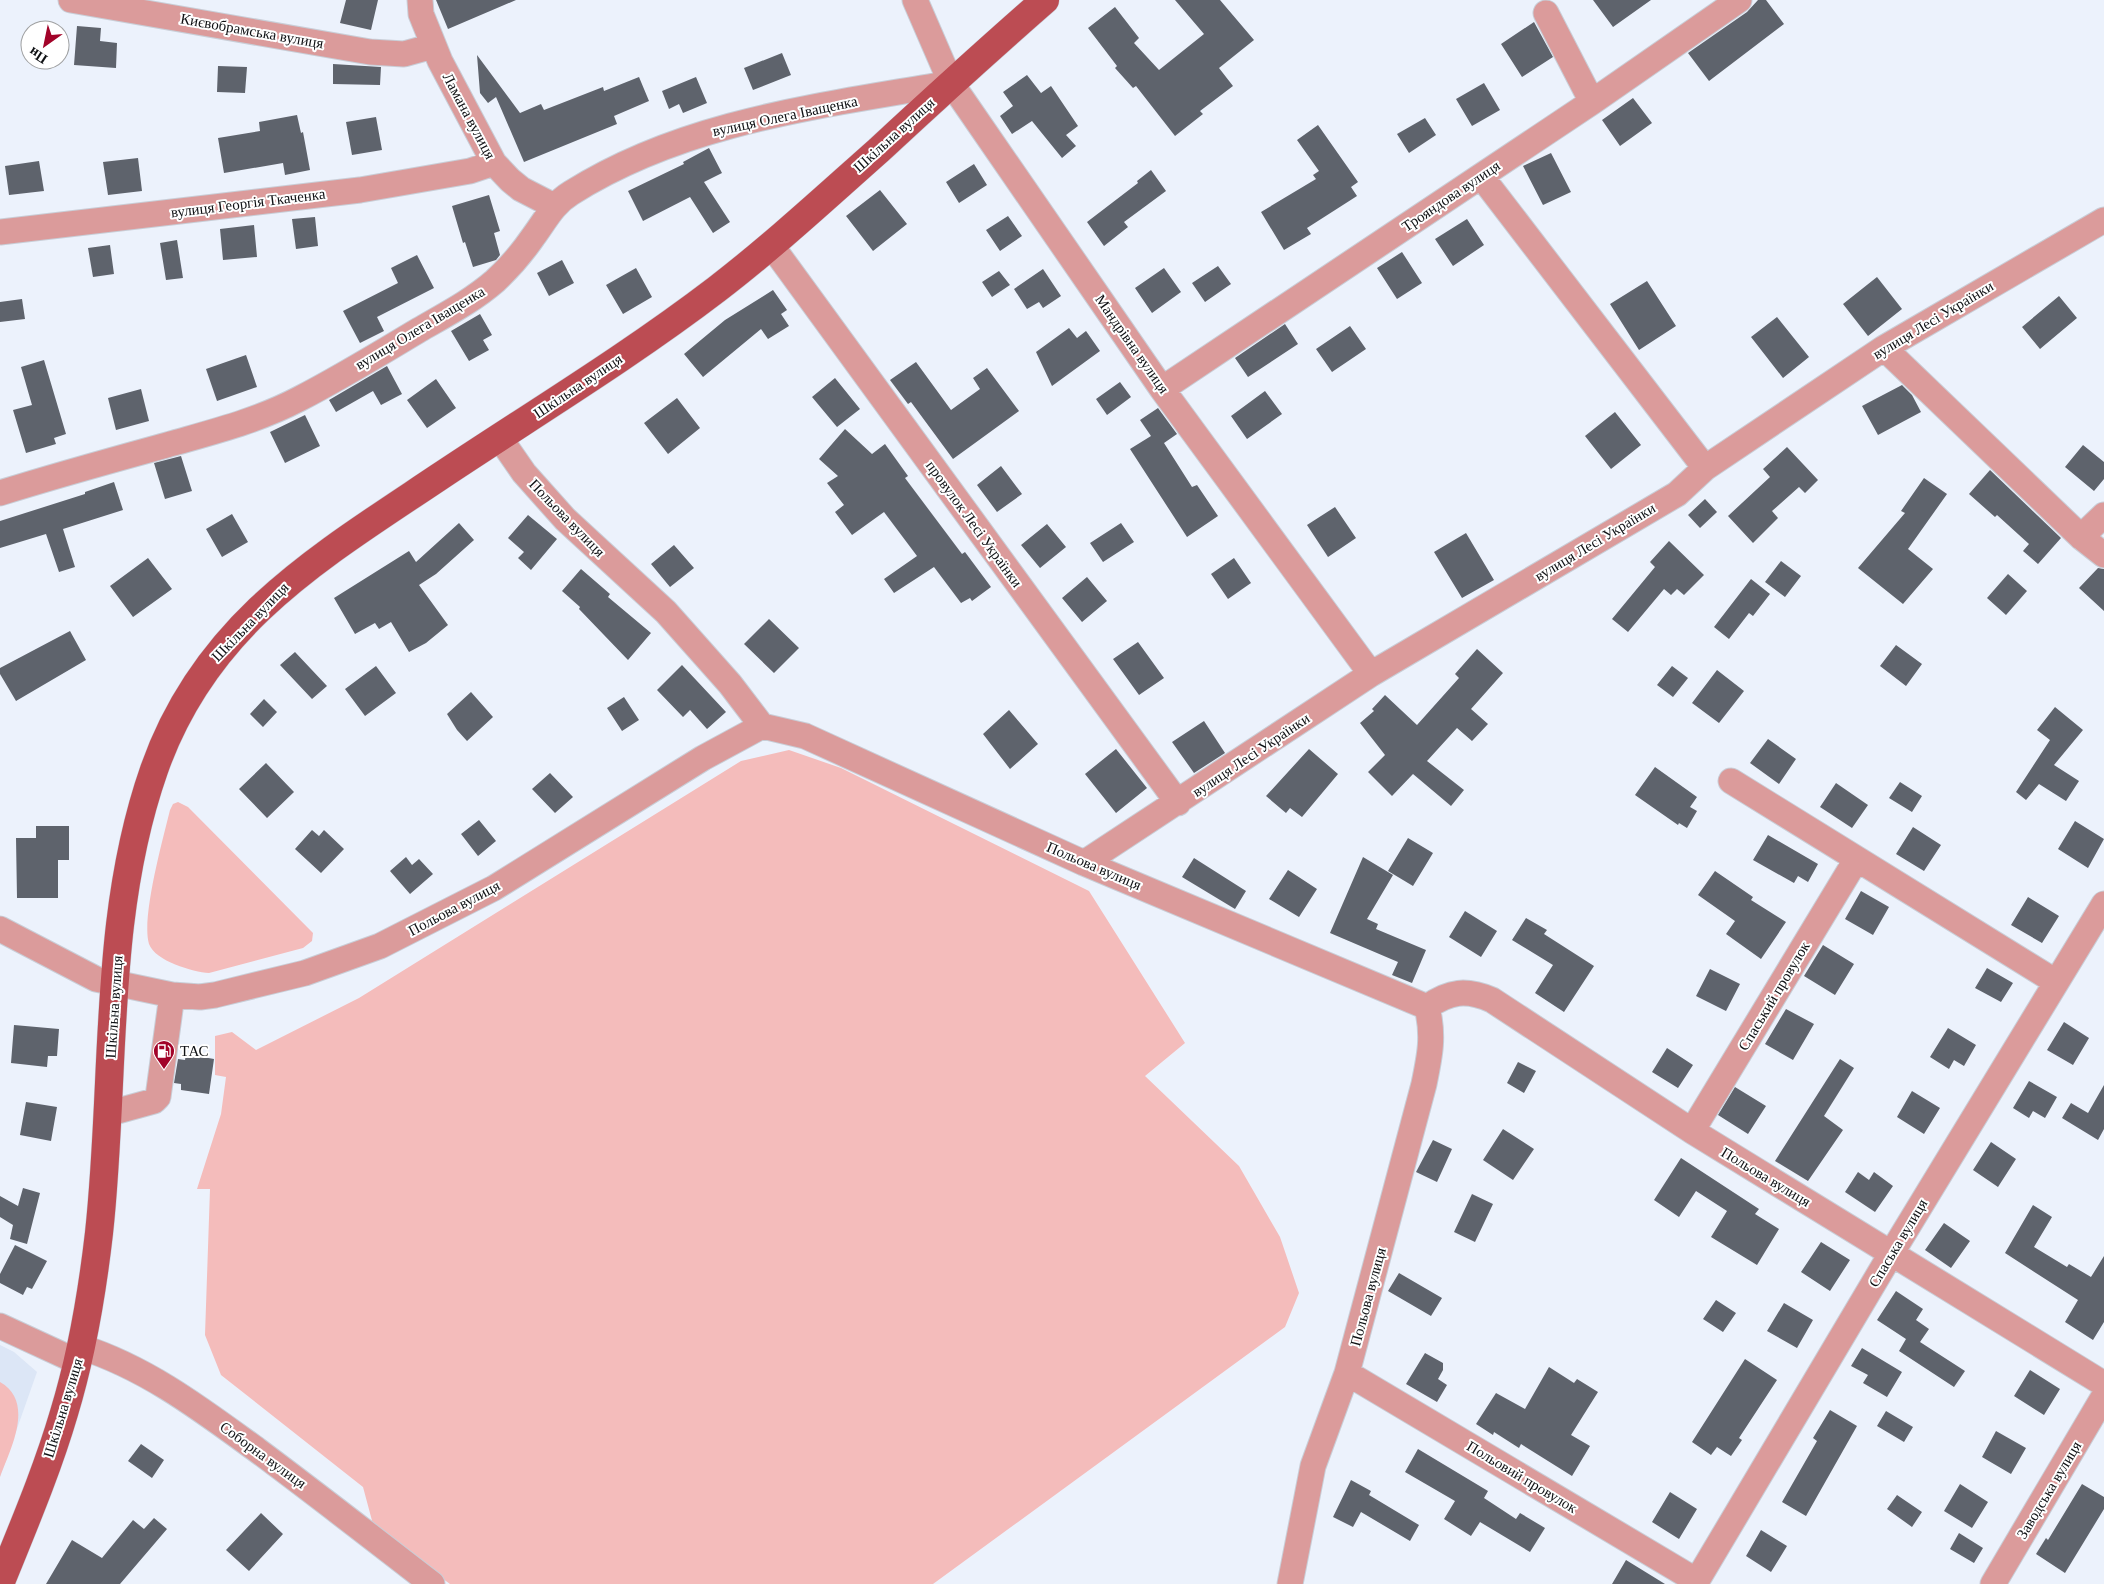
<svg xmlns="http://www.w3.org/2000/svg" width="2104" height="1584" viewBox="0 0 2104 1584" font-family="'Times New Roman',serif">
	<rect width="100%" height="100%" fill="#ecf2fc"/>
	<path fill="#dce6f6" d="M0,1345L14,1352L37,1372L0,1477Z"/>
	<path fill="#f4bcbb" d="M789,750L841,768L1089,891L1185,1043L1145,1076L1239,1166L1280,1237L1299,1293L1285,1327L933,1584H450L374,1528L363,1487L221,1375L205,1335L210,1189H197L221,1114L226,1077L215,1075V1036L232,1032L256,1050L359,998L741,761Z
		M178,802L188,807L313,933L312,941L303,948L209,973C193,972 155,961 149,944C141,918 163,839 170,810L173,804Z
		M0,1382C35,1402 11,1448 0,1477Z"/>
	<path fill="#5e636c" d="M346,0H378L371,30L340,23Z
		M436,0H516L448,29Z
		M1175,0H1220L1254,40L1219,68L1233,86L1200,111L1203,114L1175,136L1136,86L1133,88L1115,68L1117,66L1088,28L1115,7L1139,38L1134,43L1159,70L1204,34Z
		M1593,0H1651L1613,27Z
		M1758,0H1766L1784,24L1709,81L1688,53L1747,12Z
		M1534,22L1553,57L1522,77L1501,44Z
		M77,26L101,28L100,41L117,43L116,68L74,65Z
		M782,53L791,75L753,90L744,68Z
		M477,55L520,113L541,104L544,110L603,87L604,91L639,77L649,101L614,116L617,124L524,162L496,97L488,103L480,93Z
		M333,64L381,67L380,85L333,84Z
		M218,66L247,67L245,93L217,92Z
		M1027,75L1041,93L1051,86L1078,126L1066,135L1076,146L1062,158L1032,121L1012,134L1000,116L1013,106L1003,92Z
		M696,77L707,103L683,113L679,104L669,109L662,91Z
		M1484,83L1500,110L1472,126L1456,99Z
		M1633,98L1652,123L1620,146L1602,120Z
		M297,115L301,133L303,132L310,170L285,175L283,163L224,173L218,138L260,131L259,122Z
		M376,117L382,150L352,155L346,122Z
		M1425,118L1436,135L1409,153L1397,134Z
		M1318,125L1358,182L1351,187L1357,196L1307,228L1311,234L1284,250L1261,212L1316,179L1313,175L1319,171L1297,140Z
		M709,148L722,173L704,182L730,222L713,233L690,197L643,221L628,191L684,164L683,162Z
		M1551,153L1571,192L1543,205L1523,166Z
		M138,158L142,191L108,195L103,162Z
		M39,161L44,191L9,195L5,166Z
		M974,164L987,185L959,203L946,182Z
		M1151,170L1166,191L1124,222L1128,227L1104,246L1087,222L1138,183L1137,181Z
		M880,190L907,224L873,251L846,216Z
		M489,195L500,231L494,233L500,255L496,260L473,267L465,242L463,243L452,206Z
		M1008,216L1022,236L1000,251L986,230Z
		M315,217L318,246L296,249L292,219Z
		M1467,219L1484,245L1453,266L1435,239Z
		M254,225L257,257L223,260L220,229Z
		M177,240L183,278L166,280L160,243Z
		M110,245L114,274L93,277L88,248Z
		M1402,252L1422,283L1397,299L1377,268Z
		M417,255L434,288L377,317L384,331L360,343L343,311L398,283L391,268Z
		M562,260L574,283L549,296L537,273Z
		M1218,266L1231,284L1205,302L1192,283Z
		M636,268L652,297L623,314L606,285Z
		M1164,268L1181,292L1152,313L1135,288Z
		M1043,269L1061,296L1043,308L1039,302L1027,309L1014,289Z
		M999,271L1010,285L992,297L982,282Z
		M1877,277L1902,309L1868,336L1843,304Z
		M1647,281L1676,326L1639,350L1610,304Z
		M773,290L787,310L781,314L789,326L768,339L761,329L703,377L684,354L725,320Z
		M2059,296L2077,318L2040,349L2022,327Z
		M22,299L25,319L0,322V302Z
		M480,314L492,335L483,340L489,350L469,361L451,331Z
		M1777,317L1809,357L1783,378L1751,337Z
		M1285,324L1298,344L1248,377L1235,358Z
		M1350,326L1366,349L1332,372L1316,349Z
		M1069,328L1077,338L1086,331L1100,351L1052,386L1036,352Z
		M246,355L257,387L217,401L206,369Z
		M44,360L66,434L54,438L56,444L26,453L13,410L32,405L21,367Z
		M916,362L951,410L980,389L973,378L987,368L1019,411L953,459L911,402L908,404L890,380Z
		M387,366L402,394L381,405L373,391L336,412L329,400Z
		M835,378L860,409L837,427L812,397Z
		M436,379L456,408L427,428L407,400Z
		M1120,382L1131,397L1107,415L1096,399Z
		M1902,385L1912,395L1921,412L1878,435L1862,406Z
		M141,389L149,421L116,430L108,398Z
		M1265,391L1282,414L1247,439L1231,416Z
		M677,398L700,428L668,454L644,423Z
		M1158,408L1177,434L1164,443L1192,487L1197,485L1218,516L1187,537L1130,449L1151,436L1140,420Z
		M1615,412L1641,445L1611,469L1585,436Z
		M305,415L320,446L285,463L270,432Z
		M845,429L872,454L885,444L908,476L905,478L962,554L965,552L991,587L972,601L970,598L961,603L934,567L894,593L884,579L917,556L884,512L852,535L835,512L844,505L827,483L838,476L819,459Z
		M2083,445L2104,462V479L2094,491L2065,467Z
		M1787,447L1818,480L1805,493L1799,487L1772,511L1778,518L1753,543L1728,516L1770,477L1763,469Z
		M181,456L192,491L165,499L154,463Z
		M1001,466L1022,494L997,512L977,485Z
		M1990,470L2061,538L2038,564L2023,551L2029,544L1997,515L1995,517L1969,494Z
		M1924,478L1947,494L1908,549L1933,569L1903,604L1858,568L1905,513L1901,511Z
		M114,482L123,510L63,529L75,567L59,572L46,534L0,548V521L85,494V492Z
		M1705,499L1717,512L1700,528L1688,515Z
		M1335,507L1356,538L1328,557L1307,525Z
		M232,514L248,542L222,557L206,529Z
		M528,515L557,539L531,570L518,558L524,552L508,538Z
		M459,523L474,540L436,574L419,585L448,625L426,643L409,652L391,622L379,629L375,623L355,634L334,598L409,551L416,562Z
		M1121,523L1134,542L1103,562L1090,543Z
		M1047,524L1066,547L1040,568L1021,545Z
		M1466,533L1494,580L1462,598L1434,552Z
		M1669,541L1704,575L1684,595L1677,589L1671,595L1664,589L1628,632L1612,619L1655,567L1650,562Z
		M674,545L694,568L670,587L651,564Z
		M148,558L172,589L133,617L110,586Z
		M1234,558L1251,583L1228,599L1211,574Z
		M1781,561L1801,576L1785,597L1765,582Z
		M2098,568L2104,569V611L2079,588Z
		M581,569L610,594L608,597L651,633L628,660L579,609L580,607L562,591Z
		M2008,574L2027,591L2006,615L1987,598Z
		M1087,577L1107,601L1082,622L1062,598Z
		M1751,579L1770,594L1753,616L1749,613L1729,639L1714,627Z
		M769,619L799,648L774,673L744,644Z
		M70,631L86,660L16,701L0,674V668Z
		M1138,642L1164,678L1139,695L1113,659Z
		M1896,645L1922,664L1906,686L1880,666Z
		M1477,649L1503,673L1471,709L1488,724L1472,741L1457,728L1427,761L1464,790L1451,806L1413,774L1392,796L1368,772L1385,755L1360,723L1374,711L1372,709L1385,695L1417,725L1459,678L1455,674Z
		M295,652L327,686L312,699L280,665Z
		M682,665L726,712L707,729L690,710L683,717L657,690Z
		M376,666L396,693L365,716L345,689Z
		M1672,666L1688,678L1673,697L1657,685Z
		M1717,670L1744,691L1719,723L1692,703Z
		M471,692L493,717L467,741L457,730L447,714Z
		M624,697L639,720L622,731L607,708Z
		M264,699L277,712L263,727L250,714Z
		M2055,707L2083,730L2054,765L2079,781L2066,801L2039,784L2026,800L2016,792L2050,740L2037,730Z
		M1009,710L1038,744L1010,769L983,734Z
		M1204,721L1225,753L1194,773L1172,742Z
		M1768,739L1796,759L1779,784L1750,763Z
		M1116,749L1147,788L1116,813L1085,774Z
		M1309,749L1338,774L1302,817L1290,808L1286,813L1266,796Z
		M266,763L294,792L267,818L239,789Z
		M1655,767L1697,797L1690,807L1697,811L1687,828L1679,823L1678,825L1635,795Z
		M550,773L573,797L555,813L532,789Z
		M1900,782L1922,796L1912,812L1889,798Z
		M1836,783L1868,805L1852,828L1820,807Z
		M479,820L496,841L478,856L461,834Z
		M2075,821L2104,839L2088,868L2058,849Z
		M36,826H69V860H58V898H17L16,838H36Z
		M1913,827L1941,845L1924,871L1896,854Z
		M312,830L319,836L324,830L344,849L321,873L295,849Z
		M1768,835L1818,864L1808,882L1798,876L1794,883L1753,860Z
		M1408,838L1433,853L1413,886L1388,871Z
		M406,857L412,865L419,859L433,874L410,894L390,871Z
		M1363,857L1393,875L1367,919L1378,924L1376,929L1426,950L1412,983L1392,975L1398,962L1330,933Z
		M1194,858L1246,891L1235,909L1182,877Z
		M1288,870L1317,889L1299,917L1269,899Z
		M1715,871L1753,897L1751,900L1786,922L1761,959L1726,934L1735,921L1698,895Z
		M1861,891L1889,907L1873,935L1845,919Z
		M2028,897L2059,916L2042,943L2011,925Z
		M1465,911L1497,931L1481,957L1449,937Z
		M1526,918L1547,930L1544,934L1594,966L1564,1012L1535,993L1553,965L1512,940Z
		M1823,945L1854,964L1835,995L1804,976Z
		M1987,968L2013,983L2001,1002L1975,988Z
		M1710,969L1740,984L1726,1011L1696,996Z
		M1786,1009L1814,1024L1793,1060L1765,1044Z
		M2064,1022L2089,1038L2073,1065L2047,1050Z
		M14,1025L59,1029L57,1056H48L47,1067L11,1063Z
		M1948,1028L1976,1045L1964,1066L1954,1060L1949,1069L1930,1057Z
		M1667,1048L1693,1065L1678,1088L1652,1072Z
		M186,1054L214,1059L209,1094L181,1090V1084L174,1083L178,1059L185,1060Z
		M1840,1059L1854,1068L1824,1116L1843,1130L1808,1181L1775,1161Z
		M1518,1062L1536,1071L1524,1093L1507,1083Z
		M2029,1081L2057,1097L2045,1118L2033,1111L2029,1118L2013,1108Z
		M2104,1085V1129L2098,1140L2062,1118L2071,1103L2088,1113Z
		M1735,1087L1766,1106L1748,1134L1718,1115Z
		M1912,1091L1940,1108L1924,1134L1897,1117Z
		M26,1102L57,1107L51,1141L20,1135Z
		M1503,1129L1534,1149L1513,1180L1483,1160Z
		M1433,1140L1452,1149L1437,1182L1416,1172Z
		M1991,1142L2016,1159L1998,1187L1973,1170Z
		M1681,1158L1759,1209L1755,1214L1779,1229L1757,1265L1711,1237L1727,1211L1696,1191L1679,1217L1654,1200Z
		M1858,1172L1869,1180L1874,1172L1893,1186L1875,1212L1845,1192Z
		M23,1188L40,1193L27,1244L10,1239L13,1225L0,1217V1196L18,1206Z
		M1472,1194L1493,1204L1475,1242L1454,1232Z
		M2033,1205L2052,1217L2034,1247L2067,1267L2069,1264L2091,1277L2104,1256V1322L2093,1340L2065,1322L2078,1300L2005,1253Z
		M1944,1223L1970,1241L1951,1268L1925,1250Z
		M1821,1242L1850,1260L1830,1291L1801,1272Z
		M15,1245L47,1261L32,1289L27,1287L23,1295L0,1283V1274Z
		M1399,1273L1442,1298L1431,1316L1388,1291Z
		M1896,1291L1923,1309L1916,1320L1929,1329L1920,1342L1965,1371L1954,1387L1899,1351L1906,1339L1877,1320Z
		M1716,1300L1736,1313L1723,1332L1703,1319Z
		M1784,1303L1813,1320L1797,1348L1767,1331Z
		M1862,1348L1902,1372L1887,1397L1863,1383L1868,1375L1851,1366Z
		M1425,1353L1443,1363V1370L1438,1379L1447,1385L1437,1402L1406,1384Z
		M1745,1359L1777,1380L1739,1438L1742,1440L1731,1456L1717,1447L1711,1455L1692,1442Z
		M1549,1367L1574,1383L1577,1379L1598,1392L1571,1435L1590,1446L1572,1476L1521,1444L1519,1448L1494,1432L1493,1435L1476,1424L1496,1393L1525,1409Z
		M2030,1370L2060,1389L2044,1415L2014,1396Z
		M1830,1410L1857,1426L1806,1516L1782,1502L1817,1441L1813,1438Z
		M1886,1411L1913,1427L1904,1442L1877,1426Z
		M1996,1431L2026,1448L2011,1474L1982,1457Z
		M141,1444L164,1460L152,1478L128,1461Z
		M1418,1449L1488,1491L1484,1498L1516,1519L1520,1513L1545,1528L1530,1552L1480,1522L1471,1536L1444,1519L1455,1501L1405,1472Z
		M1351,1480L1371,1491L1369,1495L1419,1525L1410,1541L1361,1512L1353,1527L1333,1517Z
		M1960,1484L1988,1502L1972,1528L1944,1511Z
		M2082,1484L2104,1497V1509L2065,1573L2036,1554L2046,1538L2048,1540Z
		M1670,1492L1697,1509L1679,1539L1652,1522Z
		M1897,1495L1922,1512L1912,1527L1887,1509Z
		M261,1513L283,1534L249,1571L226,1550Z
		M154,1518L167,1529L120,1584H46L72,1540L102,1558L133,1520L144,1529Z
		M1761,1530L1787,1546L1771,1572L1746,1556Z
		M1959,1533L1983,1548L1974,1563L1950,1549Z
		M1626,1560L1665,1584H1612Z"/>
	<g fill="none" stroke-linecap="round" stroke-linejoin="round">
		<g stroke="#c9ced7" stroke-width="27">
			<path id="minor" d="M71,0L370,52L404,54L433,46
				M420,0L421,14L440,61L494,163L510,180L521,189L554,206
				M915,0L951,83L1162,389L1371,674
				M1546,13L1592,102
				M1481,176L1705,468
				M0,232L360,190L470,171L494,163
				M771,245L1178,803
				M1884,348L2081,537L2104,555
				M1162,389L1592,102L1739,0
				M499,437L524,473L565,519L666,612L730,684L762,726
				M0,493C57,475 116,459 174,443C216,431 259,420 299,399C340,378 379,354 419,330C445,315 472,301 495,281C509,268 522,253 533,237C545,221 553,204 571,193C685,121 821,106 951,83
				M2081,537L2104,515
				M1731,781L2056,982
				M1084,863L1371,674L1677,494L1705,468L1884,348L2104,220
				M0,929L96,979L172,995L200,997L215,995L305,973L380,946L494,888L703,758L762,726L805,736L1084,863L1427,1007
				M1427,1007C1450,991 1466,989 1492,1000L1692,1131L2104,1384
				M107,1114L154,1101L158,1097L172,995
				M1692,1131L1856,860
				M0,1326L78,1362
				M81,1347C147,1368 202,1410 257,1450C316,1494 374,1539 432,1584
				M1347,1373L1697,1581
				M1290,1584L1313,1466L1347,1373L1424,1084C1430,1055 1434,1036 1427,1007
				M1695,1584L1891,1254L2104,904
				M1993,1584L2104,1396"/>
		</g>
		<g stroke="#c9ced7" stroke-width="29">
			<path id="major" d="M0,1584C23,1527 47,1471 64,1413C82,1354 92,1294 99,1233C116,1079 102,918 154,770C205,624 318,558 439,477C532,415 628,357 717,289C773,246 826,197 879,150C934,99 989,49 1045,0"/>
		</g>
		<use href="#minor" stroke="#db9b9b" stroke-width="25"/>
		<use href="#major" stroke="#bc4c53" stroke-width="28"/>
	</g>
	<defs>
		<g id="fuel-pin" transform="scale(1.125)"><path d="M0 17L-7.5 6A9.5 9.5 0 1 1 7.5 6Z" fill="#a20329" stroke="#fff"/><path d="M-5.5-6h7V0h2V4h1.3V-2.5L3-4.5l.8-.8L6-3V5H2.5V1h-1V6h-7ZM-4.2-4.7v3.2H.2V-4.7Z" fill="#fff"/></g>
	</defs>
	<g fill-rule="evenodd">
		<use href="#fuel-pin" x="164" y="1051"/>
	</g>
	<g text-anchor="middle" stroke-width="4" stroke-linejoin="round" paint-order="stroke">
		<g font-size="15" fill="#0f1114" stroke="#fff">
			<text transform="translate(252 31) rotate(10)" y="5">Києвобрамська вулиця</text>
			<text transform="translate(469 116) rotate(62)" y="5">Ламана вулиця</text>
			<text transform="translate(785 116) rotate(-12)" y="5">вулиця Олега Іващенка</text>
			<text transform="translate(894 135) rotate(-42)" y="5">Шкільна вулиця</text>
			<text transform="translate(1451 196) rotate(-34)" y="5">Трояндова вулиця</text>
			<text transform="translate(248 203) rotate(-7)" y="5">вулиця Георгія Ткаченка</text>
			<text transform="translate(1933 320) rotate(-31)" y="5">вулиця Лесі Українки</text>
			<text transform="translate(420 328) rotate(-31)" y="5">вулиця Олега Іващенка</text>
			<text transform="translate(1132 344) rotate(55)" y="5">Мандрівна вулиця</text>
			<text transform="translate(578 386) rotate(-34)" y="5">Шкільна вулиця</text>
			<text transform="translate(567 518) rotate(46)" y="5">Польова вулиця</text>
			<text transform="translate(974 524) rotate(54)" y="5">провулок Лесі Українки</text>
			<text transform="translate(1595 542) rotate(-31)" y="5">вулиця Лесі Українки</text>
			<text transform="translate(250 622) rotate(-46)" y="5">Шкільна вулиця</text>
			<text transform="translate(1251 755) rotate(-34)" y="5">вулиця Лесі Українки</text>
			<text transform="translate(1094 866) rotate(23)" y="5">Польова вулиця</text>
			<text transform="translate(454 908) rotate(-28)" y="5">Польова вулиця</text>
			<text transform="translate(1774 996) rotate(-59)" y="5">Спаський провулок</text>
			<text transform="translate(114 1007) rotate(-86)" y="5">Шкільна вулиця</text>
			<text transform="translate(1766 1177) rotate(31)" y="5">Польова вулиця</text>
			<text transform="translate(1898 1243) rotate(-59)" y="5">Спаська вулиця</text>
			<text transform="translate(1368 1297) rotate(-75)" y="5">Польова вулиця</text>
			<text transform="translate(63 1408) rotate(-73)" y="5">Шкільна вулиця</text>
			<text transform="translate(263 1455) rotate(36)" y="5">Соборна вулиця</text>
			<text transform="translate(1522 1477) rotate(31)" y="5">Польовий провулок</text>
			<text transform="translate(2049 1490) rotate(-59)" y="5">Заводська вулиця</text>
		</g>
		<g font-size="15" fill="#0f1114" stroke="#fff" text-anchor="start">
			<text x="180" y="1056">ТАС</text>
		</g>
	</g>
	<g transform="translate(45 45) rotate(213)"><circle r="24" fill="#ffffff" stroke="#9fa0a1"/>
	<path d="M0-4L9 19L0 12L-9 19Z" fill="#a20329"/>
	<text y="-8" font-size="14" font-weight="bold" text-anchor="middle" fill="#0f1114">Пн</text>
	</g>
</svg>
